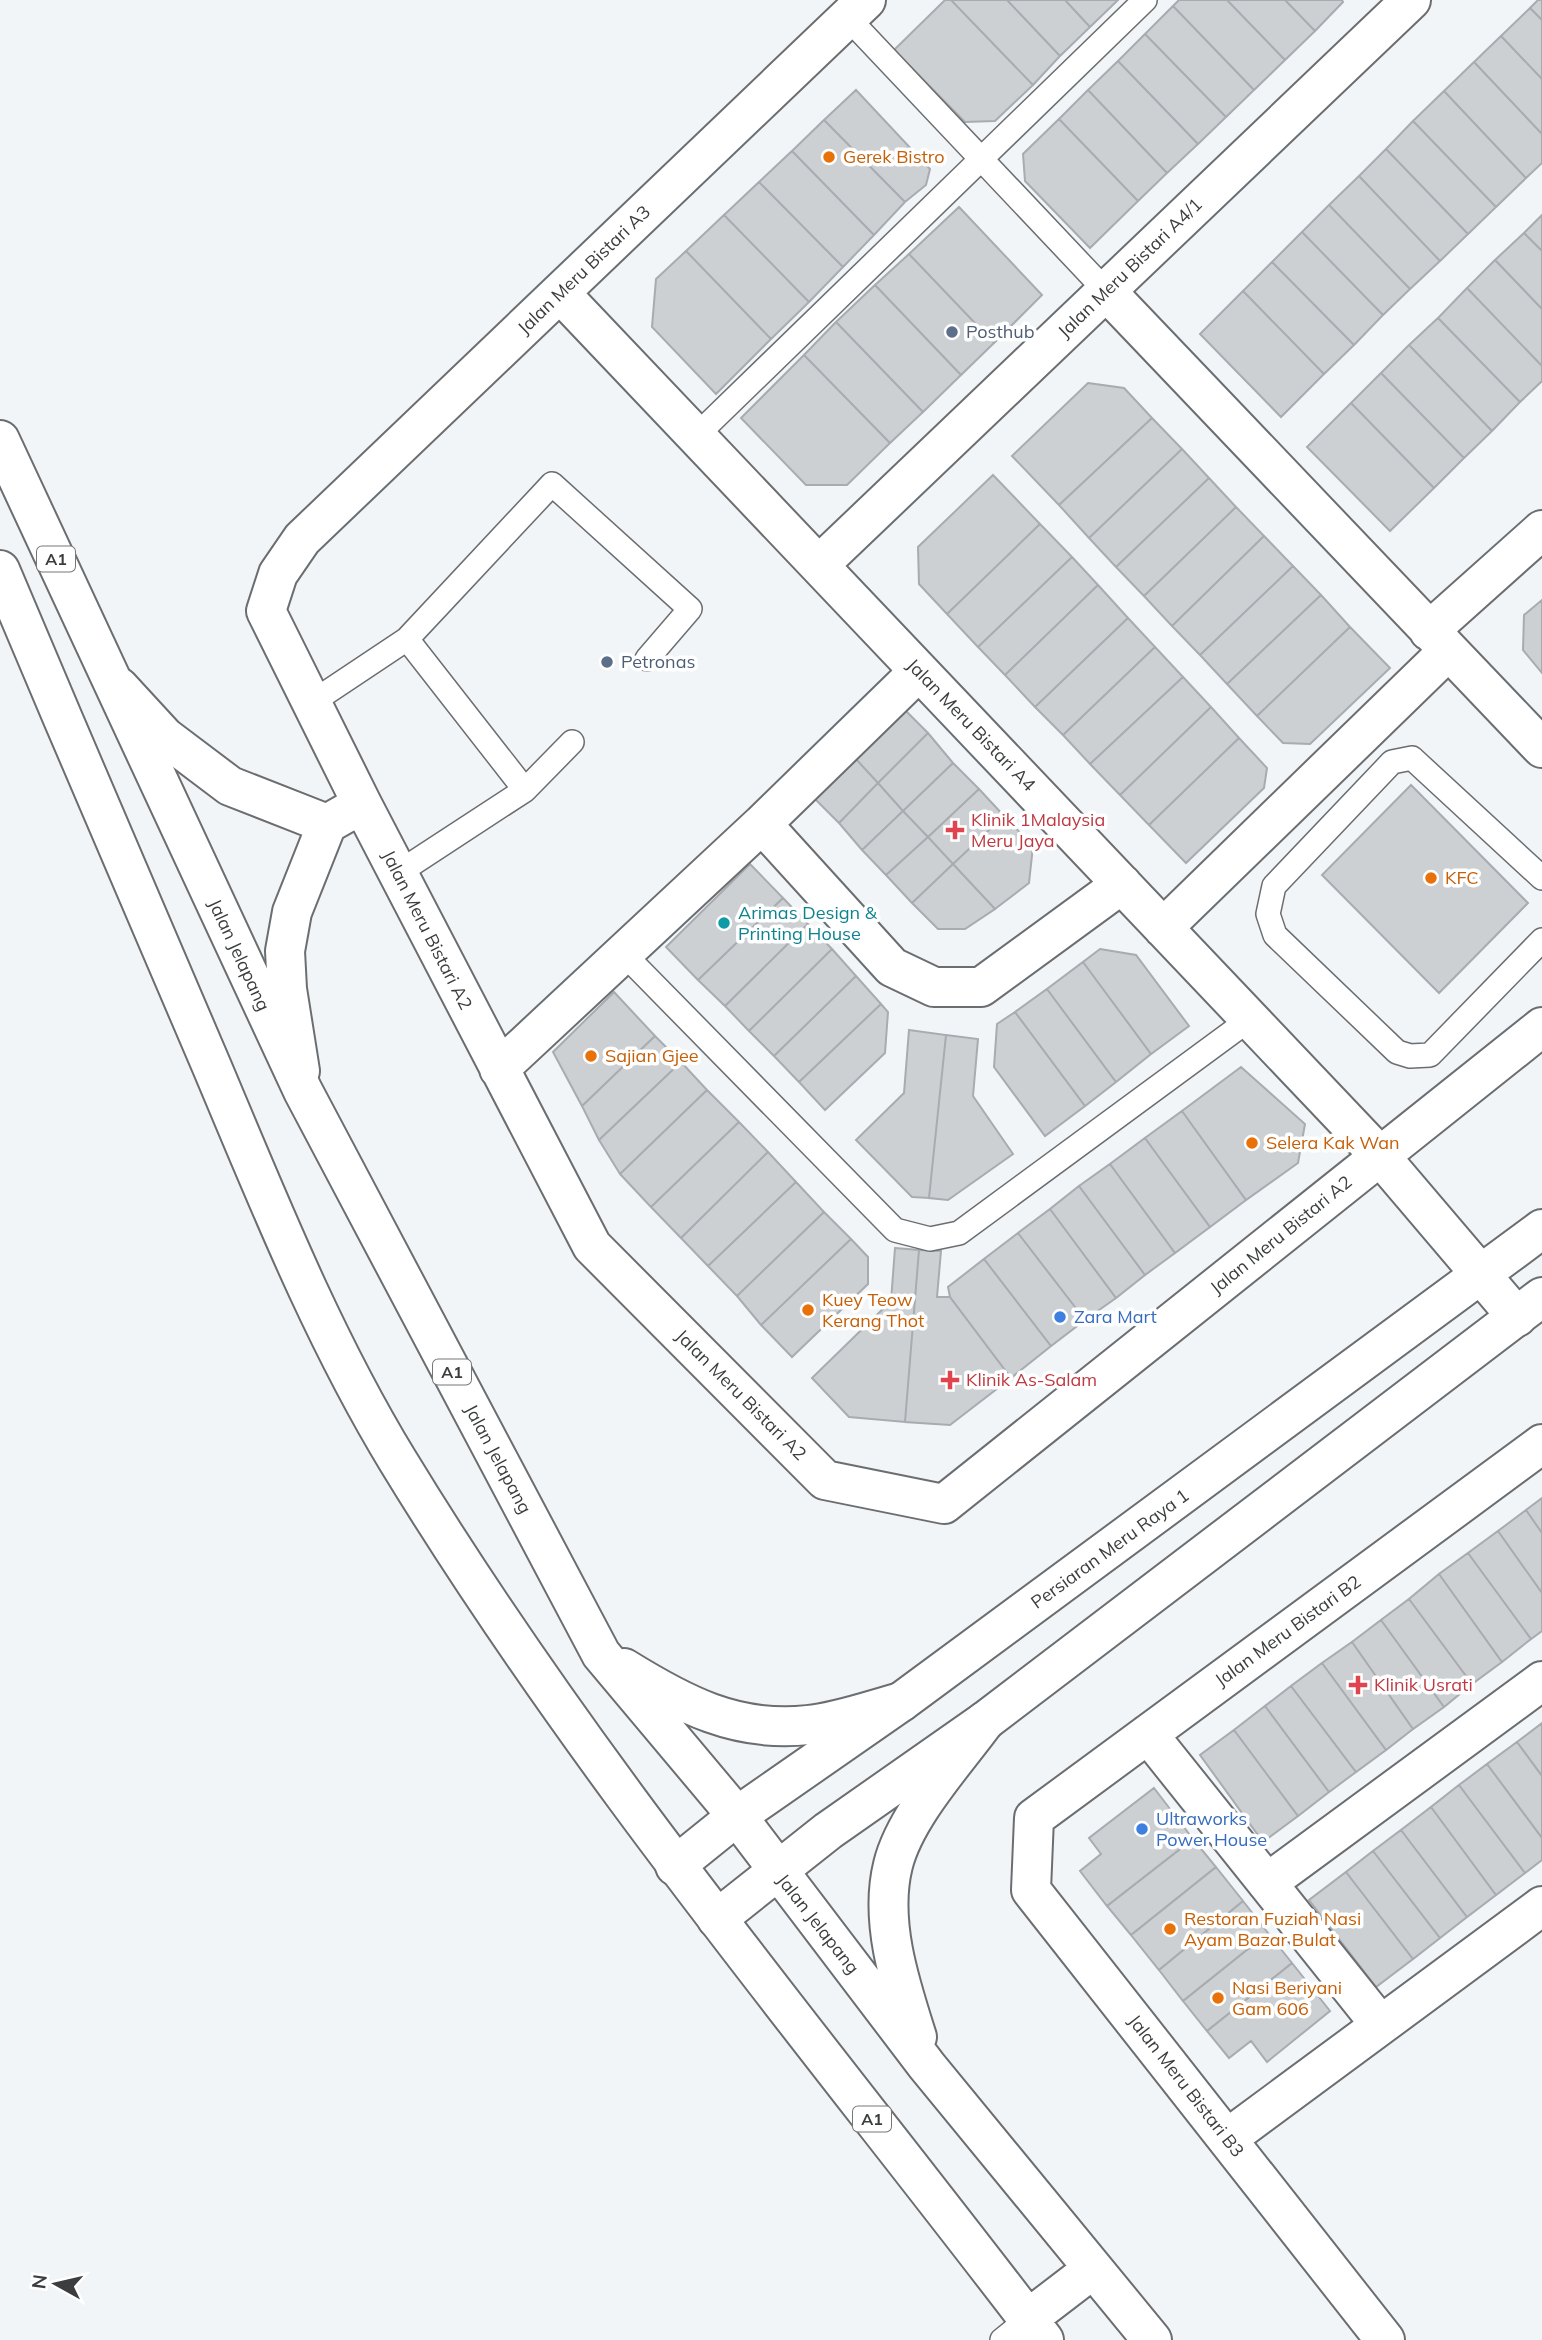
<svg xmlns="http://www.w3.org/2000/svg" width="1542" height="2340" viewBox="0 0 1542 2340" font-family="Mulish,sans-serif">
	<rect width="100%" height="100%" fill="#f1f5f8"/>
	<path fill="#ccd0d3" stroke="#a8abaf" stroke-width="2" d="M945,0H951L1033,85L995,121L965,122L894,50Z
		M951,0H1007L1060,56L1033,85Z
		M1007,0H1065L1090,27L1060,56Z
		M1065,0H1118L1090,27Z
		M1179,0H1227L1285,60L1254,90L1173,6Z
		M1227,0H1285L1315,31L1285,60Z
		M1285,0H1342L1343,2L1315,31Z
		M1538,0H1542V20L1530,8Z
		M1173,6L1254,90L1226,117L1145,34Z
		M1530,8L1542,20V79L1501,36Z
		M1145,34L1226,117L1198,144L1118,61Z
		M1501,36L1542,79V134L1474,62Z
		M1118,61L1198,144L1167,173L1088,90Z
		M1474,62L1542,134V163L1526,178L1444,91Z
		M856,90L930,169L926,185L905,202L824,120Z
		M1088,90L1167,173L1138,201L1059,119Z
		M1444,91L1526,178L1496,207L1413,121Z
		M1059,119L1138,201L1090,248L1025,181L1023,154Z
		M824,120L905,202L874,235L792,151Z
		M1413,121L1496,207L1468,234L1386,149Z
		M1386,149L1468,234L1440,261L1359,176Z
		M792,151L874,235L843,267L759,182Z
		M1359,176L1440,261L1410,289L1329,205Z
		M759,182L843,267L809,302L724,215Z
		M1329,205L1410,289L1383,315L1302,232Z
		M959,207L1042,295L994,343L909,254Z
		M724,215L809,302L771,339L686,251Z
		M1542,215V251L1524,233Z
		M1302,232L1383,315L1354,345L1272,262Z
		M1524,233L1542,251V309L1495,260Z
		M686,251L771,339L716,394L652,327L656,279Z
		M909,254L994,343L961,375L875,285Z
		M1495,260L1542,309V366L1467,288Z
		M1272,262L1354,345L1324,374L1243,291Z
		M875,285L961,375L923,412L836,322Z
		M1467,288L1542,366V381L1520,402L1438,318Z
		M1243,291L1324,374L1281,417L1200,334Z
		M1438,318L1520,402L1492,431L1409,345Z
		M836,322L923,412L890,443L804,355Z
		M1409,345L1492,431L1464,458L1381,373Z
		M804,355L890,443L847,485H806L741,418Z
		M1381,373L1464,458L1434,488L1351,403Z
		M1088,383L1124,388L1152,418L1059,505L1012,456Z
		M1351,403L1434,488L1390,531L1307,447Z
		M1152,418L1182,449L1089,538L1059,505Z
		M1182,449L1209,478L1116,567L1089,538Z
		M993,475L1040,524L947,614L919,584L918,547Z
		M1209,478L1236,507L1144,596L1116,567Z
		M1236,507L1264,536L1172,626L1144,596Z
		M1040,524L1072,557L978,647L947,614Z
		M1264,536L1293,566L1200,655L1172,626Z
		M1072,557L1098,585L1005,675L978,647Z
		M1293,566L1321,595L1227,684L1200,655Z
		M1098,585L1128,618L1035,707L1005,675Z
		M1321,595L1350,627L1257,716L1227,684Z
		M1542,600V673L1523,650L1524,615Z
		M1128,618L1155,647L1063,735L1035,707Z
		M1350,627L1390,668L1310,744L1283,743L1257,716Z
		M1155,647L1183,677L1090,764L1063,735Z
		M1183,677L1211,707L1120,795L1090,764Z
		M1211,707L1239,738L1149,825L1120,795Z
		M904,709L928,733L878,783L855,758Z
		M928,733L953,763L903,811L878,783Z
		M1239,738L1267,768L1264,788L1186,863L1149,825Z
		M855,758L878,783L839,823L815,799Z
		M953,763L979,789L928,837L903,811Z
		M878,783L903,811L862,850L839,823Z
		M1411,785L1528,903L1439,993L1322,875Z
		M979,789L1004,816L953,864L928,837Z
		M903,811L928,837L886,875L862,850Z
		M1004,816L1033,846L1029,883L995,909L953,864Z
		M928,837L953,864L912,903L886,875Z
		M750,864L783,898L698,980L666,947Z
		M953,864L995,909L965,929H938L912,903Z
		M783,898L808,924L725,1006L698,980Z
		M808,924L832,949L749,1031L725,1006Z
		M832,949L856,976L774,1056L749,1031Z
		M1100,949L1136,955L1189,1026L1151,1054L1083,962Z
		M1083,962L1151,1054L1116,1082L1047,989Z
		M856,976L881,1004L799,1082L774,1056Z
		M1047,989L1116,1082L1085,1106L1015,1012Z
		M614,992L655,1036L582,1106L553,1052Z
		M881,1004L888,1012L885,1053L825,1110L799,1082Z
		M1015,1012L1085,1106L1045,1136L994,1067L997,1024Z
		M909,1030L946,1035L929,1198L912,1197L856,1140L904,1093Z
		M946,1035L978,1039L973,1096L1013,1154L948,1200L929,1198Z
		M655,1036L681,1062L599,1140L582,1106Z
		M681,1062L707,1090L620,1174L599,1140Z
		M1241,1067L1305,1124L1298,1163L1246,1200L1182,1111Z
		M707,1090L739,1122L651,1207L620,1174Z
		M1182,1111L1246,1200L1210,1227L1145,1138Z
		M739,1122L768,1152L681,1238L651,1207Z
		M1145,1138L1210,1227L1175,1253L1110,1164Z
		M768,1152L796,1182L708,1266L681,1238Z
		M1110,1164L1175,1253L1145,1275L1079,1186Z
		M796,1182L824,1212L737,1296L708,1266Z
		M1079,1186L1145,1275L1116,1298L1050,1209Z
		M1050,1209L1116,1298L1085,1320L1018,1233Z
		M824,1212L851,1239L761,1325L737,1296Z
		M1018,1233L1085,1320L1051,1346L984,1259Z
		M851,1239L868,1257V1284L792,1357L761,1325Z
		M895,1248L919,1250L905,1422L849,1417L812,1378L891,1301Z
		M919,1250L941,1251L937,1297H950L1011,1378L950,1425L905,1422Z
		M984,1259L1051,1346L1011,1378L950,1297L948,1287Z
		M1542,1498V1533L1526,1510Z
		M1526,1510L1542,1533V1593L1498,1531Z
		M1498,1531L1542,1593V1631L1531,1639L1468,1553Z
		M1468,1553L1531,1639L1502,1662L1439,1574Z
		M1439,1574L1502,1662L1472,1684L1409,1599Z
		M1409,1599L1472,1684L1444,1707L1381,1620Z
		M1381,1620L1444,1707L1413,1729L1352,1642Z
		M1352,1642L1413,1729L1386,1750L1322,1663Z
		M1322,1663L1386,1750L1356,1772L1291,1686Z
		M1291,1686L1356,1772L1329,1792L1265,1706Z
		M1265,1706L1329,1792L1298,1816L1234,1730Z
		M1542,1723V1776L1517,1742Z
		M1234,1730L1298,1816L1263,1842L1200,1755Z
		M1517,1742L1542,1776V1838L1487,1764Z
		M1487,1764L1542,1838V1860L1525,1873L1459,1785Z
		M1459,1785L1525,1873L1496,1895L1431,1807Z
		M1154,1788L1193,1839L1107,1906L1080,1871L1101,1854L1089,1838Z
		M1431,1807L1496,1895L1467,1917L1401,1830Z
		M1401,1830L1467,1917L1440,1938L1373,1851Z
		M1193,1839L1216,1867L1131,1935L1107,1906Z
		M1373,1851L1440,1938L1413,1959L1346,1872Z
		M1216,1867L1243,1901L1159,1970L1131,1935Z
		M1346,1872L1413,1959L1376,1987L1309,1900Z
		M1243,1901L1268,1933L1183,2001L1159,1970Z
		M1268,1933L1292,1963L1207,2031L1183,2001Z
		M1292,1963L1330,2011L1267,2062L1251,2041L1229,2058L1207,2031Z"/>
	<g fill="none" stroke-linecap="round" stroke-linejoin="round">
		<g stroke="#6b6e71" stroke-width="26">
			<path id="lane" d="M848,18L1106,291
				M696,436L1145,0
				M407,639L525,790
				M311,703L407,639L552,484L690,609L647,659
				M398,873L525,790L572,742
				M1542,878L1412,758L1392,762L1274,886L1268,914L1275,935L1397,1052L1410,1056L1430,1055L1542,940
				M622,952L895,1230L930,1239L959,1233L1250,1019
				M1002,2340L1029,2318"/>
		</g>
		<g stroke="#6b6e71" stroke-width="42">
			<path id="street" d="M866,0L302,539L278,574L266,611L362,804L592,1246L825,1480L944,1504L1542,1027
				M1106,291L1542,748
				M560,293L1380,1156L1517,1317
				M819,565L1411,0
				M1429,631L1542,530
				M119,687L165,737L230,786L327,824
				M762,824L892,967L934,987H981L1122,884
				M1163,928L1448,651
				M499,1069L762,824L919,671
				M300,1071L287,989L285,951L292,912L327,824L362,804
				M1148,1734L1379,2023
				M1267,1883L1542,1681
				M1228,2138L1542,1906
				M1385,2340L1031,1890L1034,1818L1542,1444"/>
		</g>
		<g stroke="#6b6e71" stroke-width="42">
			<path id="secondary" d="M675,1866L737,1816L901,1702L1542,1229
				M717,1919L828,1831L985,1721L1542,1297"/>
		</g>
		<g stroke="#6b6e71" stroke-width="42">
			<path id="primary" d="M0,440L303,1091L601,1654L737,1816L927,2066L1152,2340
				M0,570C70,736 141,902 212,1067C268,1200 323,1338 398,1461C588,1773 824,2051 1044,2340
				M624,1668C682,1704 736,1733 808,1725C839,1722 871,1710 901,1702
				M917,2037C900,1984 879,1921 893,1865C905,1816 955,1762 985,1721
				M1029,2318L1093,2269"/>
		</g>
		<use href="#lane" stroke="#fff" stroke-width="23"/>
		<use href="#street" stroke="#fff" stroke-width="38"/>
		<use href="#secondary" stroke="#fff" stroke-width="38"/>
		<use href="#primary" stroke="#fff" stroke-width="38"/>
	</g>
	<g fill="#e8710a" stroke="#fff" stroke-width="2.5">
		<circle cx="829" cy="157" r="7"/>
		<circle cx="1431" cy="878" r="7"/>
		<circle cx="591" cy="1056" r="7"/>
		<circle cx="1252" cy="1143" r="7"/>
		<circle cx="808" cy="1310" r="7"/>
		<circle cx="1170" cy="1929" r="7"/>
		<circle cx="1218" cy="1998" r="7"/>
	</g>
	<g fill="#5c6f8a" stroke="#fff" stroke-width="2.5">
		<circle cx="952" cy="332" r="7"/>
		<circle cx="607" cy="662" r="7"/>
	</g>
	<g fill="#e0444e" stroke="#fff" stroke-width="2.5">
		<path d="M951.5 819.5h7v7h7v7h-7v7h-7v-7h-7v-7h7z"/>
		<path d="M946.5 1369.5h7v7h7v7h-7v7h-7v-7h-7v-7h7z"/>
		<path d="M1354.5 1674.5h7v7h7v7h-7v7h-7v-7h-7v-7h7z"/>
	</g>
	<circle fill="#0f9aa8" stroke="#fff" stroke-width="2.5" cx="724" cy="923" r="7"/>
	<g fill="#3f7fe0" stroke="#fff" stroke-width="2.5">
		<circle cx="1060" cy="1317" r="7"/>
		<circle cx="1142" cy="1829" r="7"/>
	</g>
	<g text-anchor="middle" stroke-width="7" stroke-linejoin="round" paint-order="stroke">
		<g fill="#fff" stroke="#767778" stroke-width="2">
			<rect x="37" y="546.5" width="38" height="25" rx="5"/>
			<rect x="433" y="1359.5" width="38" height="25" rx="5"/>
			<rect x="853" y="2106.5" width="38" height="25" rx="5"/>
		</g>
		<g font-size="16" font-weight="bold" fill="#3b3d3e">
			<text x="56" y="565">A1</text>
			<text x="452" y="1378">A1</text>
			<text x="872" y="2125">A1</text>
		</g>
		<g font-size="18" fill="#c56008" stroke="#fff" text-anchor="start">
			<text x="843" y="163">Gerek Bistro</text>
			<text x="1445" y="884">KFC</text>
			<text x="605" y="1062">Sajian Gjee</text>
			<text x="1266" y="1149">Selera Kak Wan</text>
			<text x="822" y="1306">Kuey Teow<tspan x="822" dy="21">Kerang Thot</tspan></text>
			<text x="1184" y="1925">Restoran Fuziah Nasi<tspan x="1184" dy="21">Ayam Bazar Bulat</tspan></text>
			<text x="1232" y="1994">Nasi Beriyani<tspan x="1232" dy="21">Gam 606</tspan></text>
		</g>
		<g font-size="18" fill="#3b3d3e" stroke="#fff">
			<text transform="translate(1130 268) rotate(-44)" y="6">Jalan Meru Bistari A4/1</text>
			<text transform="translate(584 270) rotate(-44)" y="6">Jalan Meru Bistari A3</text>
			<text transform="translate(971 725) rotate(46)" y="6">Jalan Meru Bistari A4</text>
			<text transform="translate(427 930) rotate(63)" y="6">Jalan Meru Bistari A2</text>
			<text transform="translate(239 955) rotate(65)" y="6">Jalan Jelapang</text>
			<text transform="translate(1281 1235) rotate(-39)" y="6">Jalan Meru Bistari A2</text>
			<text transform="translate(741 1395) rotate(45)" y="6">Jalan Meru Bistari A2</text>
			<text transform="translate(498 1459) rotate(62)" y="6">Jalan Jelapang</text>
			<text transform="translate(1110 1549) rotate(-36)" y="6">Persiaran Meru Raya 1</text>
			<text transform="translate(1288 1631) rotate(-36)" y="6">Jalan Meru Bistari B2</text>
			<text transform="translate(818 1924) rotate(52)" y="6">Jalan Jelapang</text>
			<text transform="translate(1186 2086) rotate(52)" y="6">Jalan Meru Bistari B3</text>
		</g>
		<g font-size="18" fill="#4e5e75" stroke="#fff" text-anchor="start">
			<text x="966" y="338">Posthub</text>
			<text x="621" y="668">Petronas</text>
		</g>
		<g font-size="18" fill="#be3a42" stroke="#fff" text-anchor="start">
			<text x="971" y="826">Klinik 1Malaysia<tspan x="971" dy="21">Meru Jaya</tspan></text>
			<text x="966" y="1386">Klinik As-Salam</text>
			<text x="1374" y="1691">Klinik Usrati</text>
		</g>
		<g font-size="18" fill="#0d838f" stroke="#fff" text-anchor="start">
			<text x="738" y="919">Arimas Design &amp;<tspan x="738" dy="21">Printing House</tspan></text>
		</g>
		<g font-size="18" fill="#366cbe" stroke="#fff" text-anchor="start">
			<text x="1074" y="1323">Zara Mart</text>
			<text x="1156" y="1825">Ultraworks<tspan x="1156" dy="21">Power House</tspan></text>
		</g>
	</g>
	<g transform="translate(56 2284) rotate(278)" stroke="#ffffff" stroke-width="5" paint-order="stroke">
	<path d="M0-5L12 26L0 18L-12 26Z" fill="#3b3d3e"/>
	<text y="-10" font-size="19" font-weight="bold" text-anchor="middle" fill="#3b3d3e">N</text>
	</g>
</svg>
